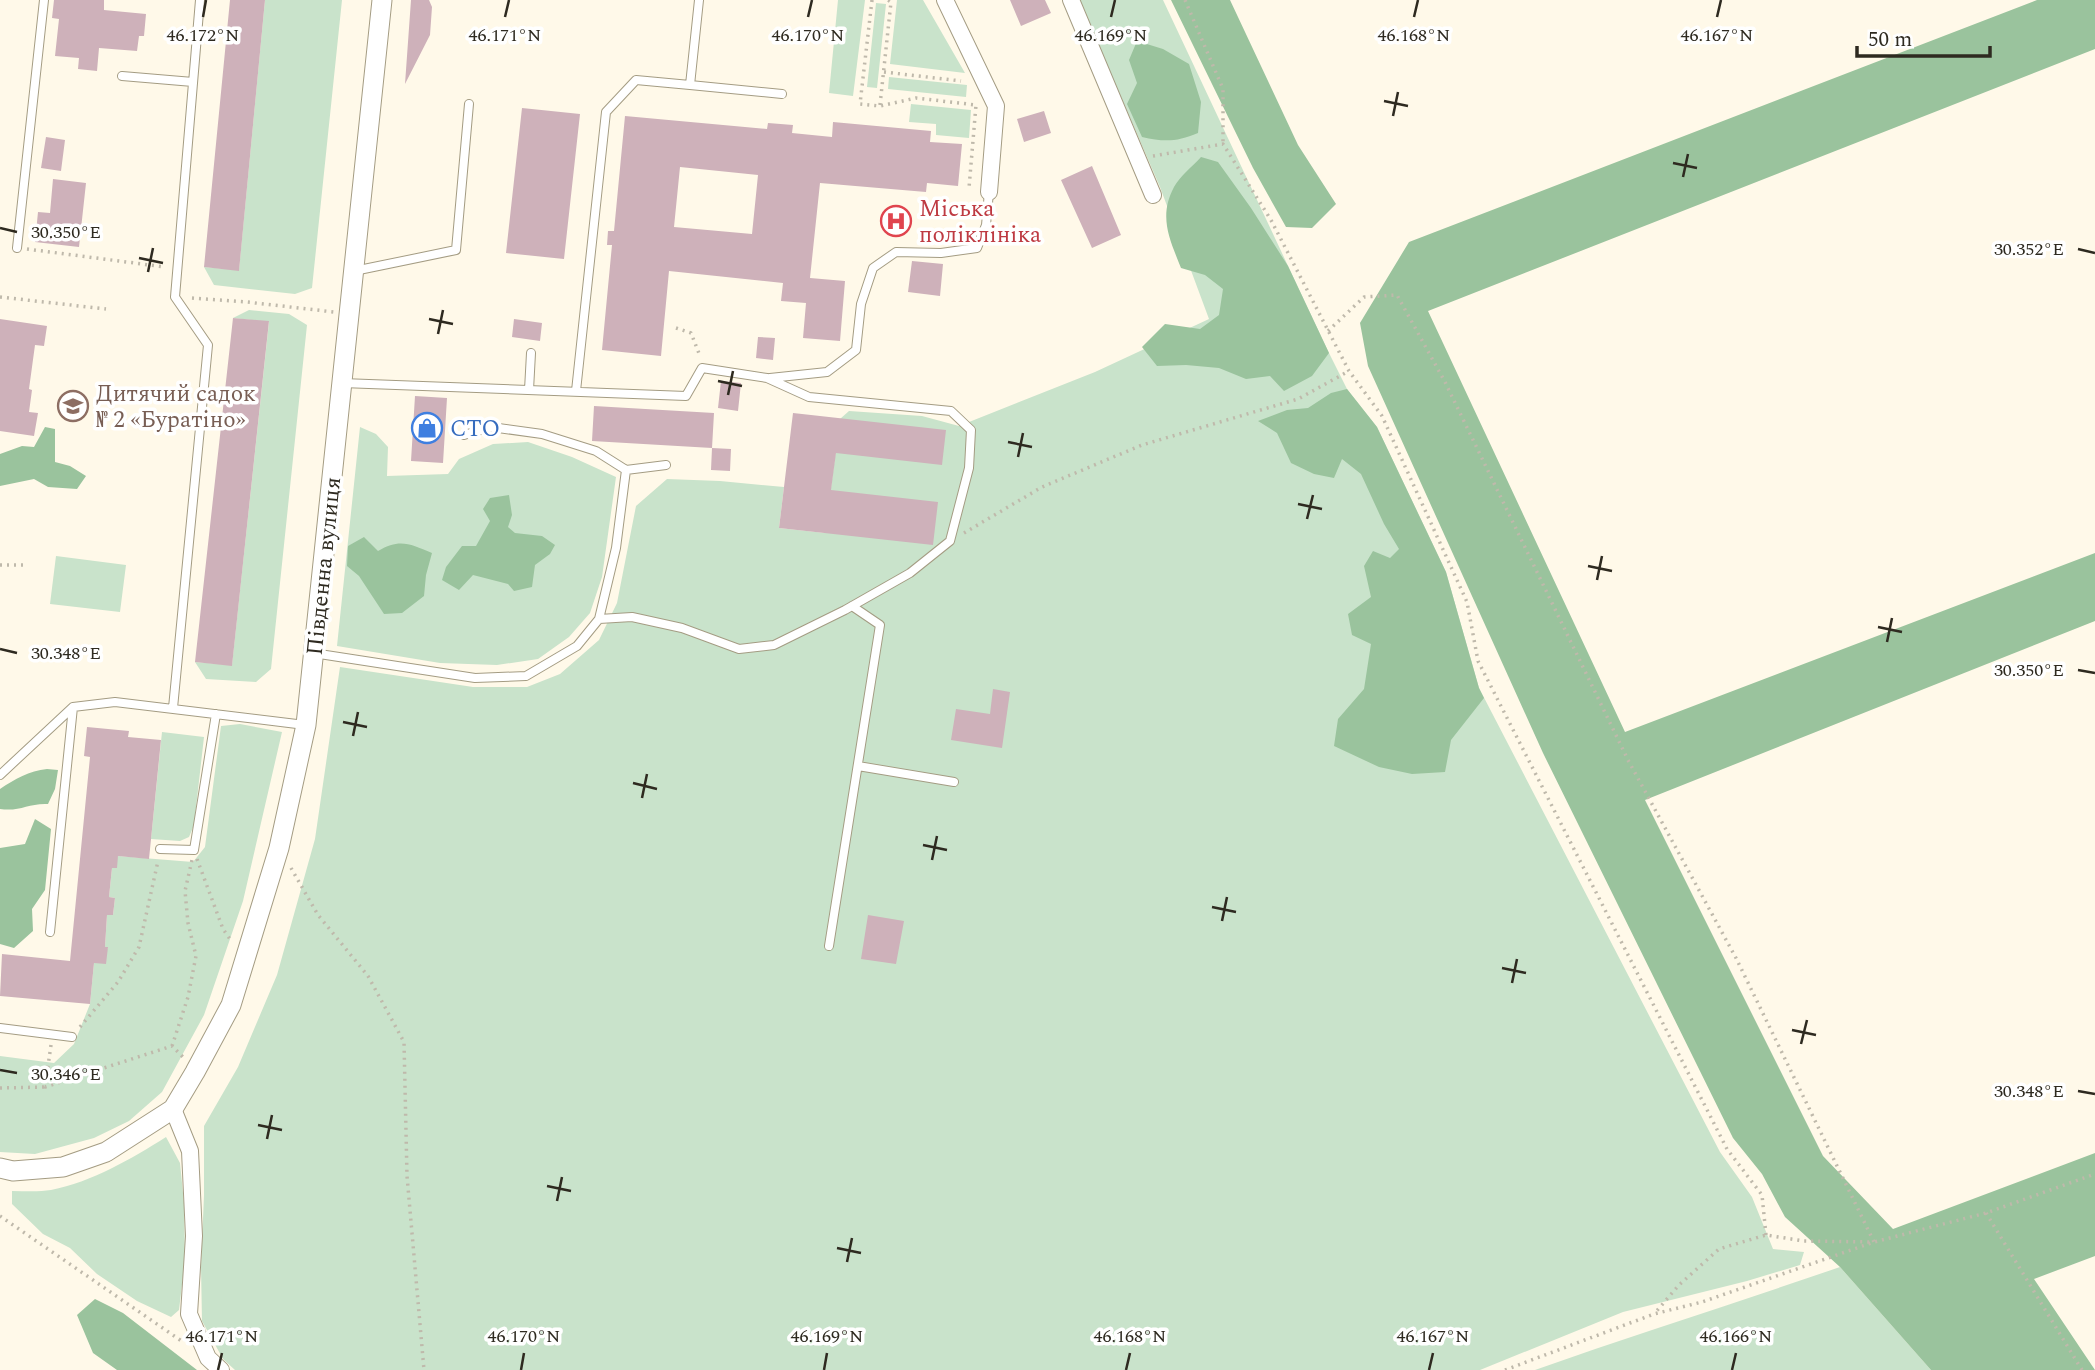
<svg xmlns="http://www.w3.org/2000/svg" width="2095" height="1370" viewBox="0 0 2095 1370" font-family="Spectral,serif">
	<rect width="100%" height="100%" fill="#fff9e9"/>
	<path fill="#c9e3cb" d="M265,0H342L312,288L295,294L214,285L204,267L239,270Z
		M838,0H865L853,96L829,93Z
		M897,0H923L965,73L890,64Z
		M1079,0H1163L1329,353L1347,389L1377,427L1446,572L1479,688L1720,1152L1752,1197L1773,1249L1804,1252L1800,1265L1747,1281L1623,1312L1480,1370H235L223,1359L202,1321L201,1267L204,1195V1126L238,1067L277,975L315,839L340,667L473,687H527L560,674L599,640L617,603L636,506L667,479L720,481L784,487L779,528L825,533L840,419L849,411L922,416L959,426L1095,372L1209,319L1160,187Z
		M876,3L886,4L877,88L867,87Z
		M889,77L967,85L966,97L888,89Z
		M911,104L971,110L969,138L936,135V124L909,122Z
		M249,310L289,314L307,325L271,669L256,682L206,679L195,662L232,665L269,322L233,318Z
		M360,427L376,434L388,447L387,476L448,474L459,459L493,444L528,442L572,457L616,477L602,577L590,613L569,637L538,659L497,665L440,663L337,646Z
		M56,556L126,565L120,612L50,604Z
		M240,724L282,732L243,901L204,1015L162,1092L129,1121L94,1138L35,1154L0,1152V1056L54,1063L74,1044L90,1004L94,963L108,948L105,947L107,915H113L115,898L109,897L112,868L118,856L193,862L205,847L221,726Z
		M162,732L204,737L194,825L189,837L180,841L151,839Z
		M166,1137L180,1163L184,1203L185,1259L179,1310L171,1317L137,1301L97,1274L70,1248L43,1234L12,1204V1191C25,1191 39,1192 51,1190C92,1182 131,1159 166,1137Z
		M1840,1267L1931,1370H1535C1636,1334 1739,1302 1840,1267Z"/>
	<path fill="#9ac39d" d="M1171,0H1230L1298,145L1336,204L1312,228L1286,227L1253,168Z
		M2037,0H2095V49L1428,311L1625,732L2095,553V621L1645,800L1823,1156L1893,1229L2095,1153V1256L2034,1279L2095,1370H1931L1840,1267L1785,1217L1762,1174L1733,1138L1543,753L1368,366L1360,323L1409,242Z
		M1137,41L1163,49L1189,64L1201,102L1198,133C1177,142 1164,142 1142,137L1127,104L1137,83L1129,60Z
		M1201,157L1218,162L1251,208L1288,266L1329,353L1312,376L1284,391L1270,376L1246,379L1219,368L1186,365L1157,366L1142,347L1165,324L1200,329L1219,315L1223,289L1205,275L1181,268C1170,240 1158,217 1174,187C1180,176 1193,166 1201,157Z
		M1347,389L1377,427L1446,572L1479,688L1484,698L1451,740L1445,772L1412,774L1379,767L1334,746L1338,719L1364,689L1371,644L1352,635L1348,614L1371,597L1364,566L1373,551L1390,558L1399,549L1384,524L1361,474L1342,459L1334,478L1314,474L1291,463L1277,433L1258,421L1287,410L1308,408L1331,393Z
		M45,427L55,429V462L70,466L86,476L77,489L48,487L34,479L0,486V454L22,446L34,447Z
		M509,495L512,515L508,527L515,533L542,536L555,545L550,554L535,565L532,587L514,591L508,584L473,575L459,590L442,580L446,567L462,546H476L490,521L483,509L490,498Z
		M364,537L378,551C400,538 410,544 432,553L426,575L424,596L402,613L384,614L359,576L347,566L348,546Z
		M47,769L58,770L55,789L48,804C28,803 20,812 0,809V789C15,779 29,771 47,769Z
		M35,819L51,829L45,890L32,909L33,931L14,948L0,944V848L25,844Z
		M95,1299L123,1313L197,1370H117L93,1353L77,1315Z"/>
	<path fill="#ceb1ba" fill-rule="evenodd" d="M54,0H104V10L146,14L144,36H139L137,51L99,48L97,71L78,69L79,58L55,56L59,19L52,18Z
		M230,0H265L239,271L204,267Z
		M411,0H429L432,7L430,35L405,84Z
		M1010,0H1045L1051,13L1021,26Z
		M522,108L580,114L564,259L506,253Z
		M1044,111L1051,133L1024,142L1017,119Z
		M625,116L767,129L768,123L793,125L792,133L832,137L833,122L931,131L930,142L962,144L958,186L927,183L926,192L820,183L810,278L845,281L840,341L803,338L806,303L781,301L783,283L669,271L661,356L602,350L612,245H607L608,231H614ZM680,167L758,175L752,234L674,227Z
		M46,137L65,140L61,171L41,168Z
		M1092,166L1121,235L1092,248L1061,180Z
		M53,179L86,183L79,247L35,242L38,212L50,213Z
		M912,261L943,264L940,296L908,292Z
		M233,318L269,321L232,666L195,662Z
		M0,319L47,326L44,346L35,345L29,389L32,390L29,412L38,413L34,436L0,431Z
		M514,319L542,323L540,341L512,337Z
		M758,337L775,338L773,360L756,358Z
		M721,381L741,383L738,411L718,408Z
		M415,396L447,398L443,463L411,461Z
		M594,406L714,413L712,448L592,441Z
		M793,413L946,430L942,465L836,453L831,490L938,502L933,545L779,528Z
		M712,448L731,449L730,471L711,470Z
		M993,689L1010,692L1002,748L951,740L956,709L990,714Z
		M87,727L129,731L128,737L161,740L149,859L118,856L117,868H112L109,897L115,898L113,915H107L105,947H108L106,964L94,963L90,1004L0,996L2,954L70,961L90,757L84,756Z
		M868,915L904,921L896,964L861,959Z"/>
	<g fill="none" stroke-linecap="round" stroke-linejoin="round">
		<g stroke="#a49c83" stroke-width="10">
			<path id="service" d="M122,76L193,82
				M690,85L782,94
				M17,248L44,0
				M354,271L456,250L469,104
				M770,378L827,372L856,350L861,304L873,268L896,252L941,253L977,248L986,225L989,192
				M342,383L686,396L702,368L767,378L809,397L951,411L971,430L969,468L950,541L910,573L845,610L774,645L739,649L682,628L632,617L599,619
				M529,390L531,353
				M576,391L606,112L636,80L690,85L699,0
				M464,435L491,427L542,434L596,451L626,470L666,465
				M313,653L475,678L526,676L577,646L599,619L616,548L626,470
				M173,708L208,345L175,297L200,0
				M858,766L954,782
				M0,775L73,707L115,702L305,725
				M160,849L194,850L216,714
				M50,932L73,707
				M829,946L880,625L852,606
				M0,1028L72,1037"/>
		</g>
		<g stroke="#a49c83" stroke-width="18">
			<path id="minor" d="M945,0L996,106L989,192
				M1071,0L1153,195
				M173,1109L190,1151L194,1236L189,1314L208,1358L221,1370"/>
		</g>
		<g stroke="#a49c83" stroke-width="21">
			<path id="tertiary" d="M0,1168L13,1171L63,1167L106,1152L173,1109L195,1072L231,1005L279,848L306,725L382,0"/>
		</g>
		<path stroke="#bfb9ab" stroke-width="3.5" stroke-dasharray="2 5" stroke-linecap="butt" d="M872,0L860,104L880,106L916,98L976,105L969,188
			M1185,0L1223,89V144
			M884,72L961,81
			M880,105L891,2L888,0
			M1153,156L1223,144L1271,220L1349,371L1382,416L1467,602L1478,661L1727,1149L1762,1195L1766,1235
			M27,249L165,267
			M0,297L106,309
			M192,298L247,302L334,312
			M676,328L691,333L700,356
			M1328,331L1364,297L1397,295L1445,382L1628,760L1736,958L1874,1242L1804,1241L1766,1235L1719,1249L1679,1285L1654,1314
			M964,533L1042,487L1142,445L1298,399L1349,371
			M0,565H28
			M197,859L223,929L232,942
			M291,868L318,915L368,976L404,1042L407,1176L424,1370
			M80,1027L118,982L139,947L158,861
			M51,1045L45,1087L172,1046L183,1057
			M172,1046L188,997L196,956L188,923L185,891L192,860
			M0,1088L45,1087
			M1986,1213L2082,1370
			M0,1216L183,1342
			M1505,1370L1654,1314L1702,1302L1874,1242L1986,1213L2095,1174"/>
		<use href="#service" stroke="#fff" stroke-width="8"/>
		<use href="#minor" stroke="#fff" stroke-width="16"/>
		<use href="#tertiary" stroke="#fff" stroke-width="19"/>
	</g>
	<path fill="none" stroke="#2e2a20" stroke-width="2.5" d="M203,17L206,0M505,17L509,0M808,17L812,0M1111,17L1115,0M1414,17L1418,0M1717,17L1721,0M1384,101L1408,106M1393,116L1398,92M1673,163L1697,168M1683,177L1688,154M0,228L17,232M2078,249L2095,253M139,258L163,263M148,272L153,248M429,319L453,324M438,334L443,310M718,381L742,386M728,395L733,371M1008,442L1032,447M1018,457L1023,433M1298,504L1322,509M1307,519L1313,495M1588,566L1612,571M1597,580L1602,556M1878,627L1902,632M1887,642L1892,618M0,649L17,653M2078,670L2095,673M343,722L367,727M353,736L358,712M633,783L657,789M642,798L647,774M923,845L947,850M932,860L937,836M1212,907L1236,912M1222,921L1227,897M1502,968L1526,973M1512,983L1517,959M1792,1030L1816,1035M1801,1044L1807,1020M0,1070L17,1073M2078,1091L2095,1094M258,1125L282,1130M267,1139L272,1115M547,1186L571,1191M557,1201L562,1177M837,1248L861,1253M847,1262L852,1238M218,1370L222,1353M521,1370L524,1353M824,1370L827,1353M1126,1370L1130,1353M1429,1370L1433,1353M1732,1370L1736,1353"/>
	<defs>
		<g id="hospital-ring" transform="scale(1.575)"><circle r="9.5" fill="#fff" stroke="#e0444e" stroke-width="1.5"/><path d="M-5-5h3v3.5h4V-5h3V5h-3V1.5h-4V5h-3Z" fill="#e0444e"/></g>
		<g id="school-ring" transform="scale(1.575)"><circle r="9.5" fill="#fff" stroke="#8d6e63" stroke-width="1.5"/><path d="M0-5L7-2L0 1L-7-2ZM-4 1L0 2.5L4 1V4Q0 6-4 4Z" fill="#8d6e63"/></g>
		<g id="shop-ring" transform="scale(1.575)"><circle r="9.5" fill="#fff" stroke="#3f7fe0" stroke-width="1.5"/><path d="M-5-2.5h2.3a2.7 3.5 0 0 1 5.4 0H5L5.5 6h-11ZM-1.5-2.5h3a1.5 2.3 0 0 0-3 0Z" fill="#3f7fe0"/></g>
	</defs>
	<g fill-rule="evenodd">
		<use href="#hospital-ring" x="896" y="221"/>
		<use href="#school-ring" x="73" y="406"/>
		<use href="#shop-ring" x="427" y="428"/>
	</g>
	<g text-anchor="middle" stroke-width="7" stroke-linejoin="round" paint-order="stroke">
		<g font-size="23" fill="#be3a42" stroke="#fff" text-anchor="start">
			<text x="919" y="216">Міська<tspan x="919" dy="26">поліклініка</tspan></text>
		</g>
		<g font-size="23" fill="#785e54" stroke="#fff" text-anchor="start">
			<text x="96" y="401">Дитячий садок<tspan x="96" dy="26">№ 2 «Буратіно»</tspan></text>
		</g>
		<g font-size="23" fill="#366cbe" stroke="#fff" text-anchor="start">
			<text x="450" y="436">СТО</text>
		</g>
		<g font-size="23" fill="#2e2a20" stroke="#fff">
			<text transform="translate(323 566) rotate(-84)" y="8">Південна вулиця</text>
		</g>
	</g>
	<g font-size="18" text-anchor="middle" fill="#2e2a20" stroke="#fff" stroke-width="7" stroke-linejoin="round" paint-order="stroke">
		<text x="203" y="41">46.172°N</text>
		<text x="505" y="41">46.171°N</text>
		<text x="808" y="41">46.170°N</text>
		<text x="1111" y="41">46.169°N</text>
		<text x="1414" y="41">46.168°N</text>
		<text x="1717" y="41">46.167°N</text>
		<text x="66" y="238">30.350°E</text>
		<text x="2029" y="255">30.352°E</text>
		<text x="66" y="659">30.348°E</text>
		<text x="2029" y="676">30.350°E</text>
		<text x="66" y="1080">30.346°E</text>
		<text x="2029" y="1097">30.348°E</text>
		<text x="222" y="1342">46.171°N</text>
		<text x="524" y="1342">46.170°N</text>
		<text x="827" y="1342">46.169°N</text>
		<text x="1130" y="1342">46.168°N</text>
		<text x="1433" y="1342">46.167°N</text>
		<text x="1736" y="1342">46.166°N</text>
	</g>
	<path d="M1857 46v10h133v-10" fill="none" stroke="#2e2a20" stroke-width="3.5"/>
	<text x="1868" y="46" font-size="21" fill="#2e2a20" stroke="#ffffff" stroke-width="5" paint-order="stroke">50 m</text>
</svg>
